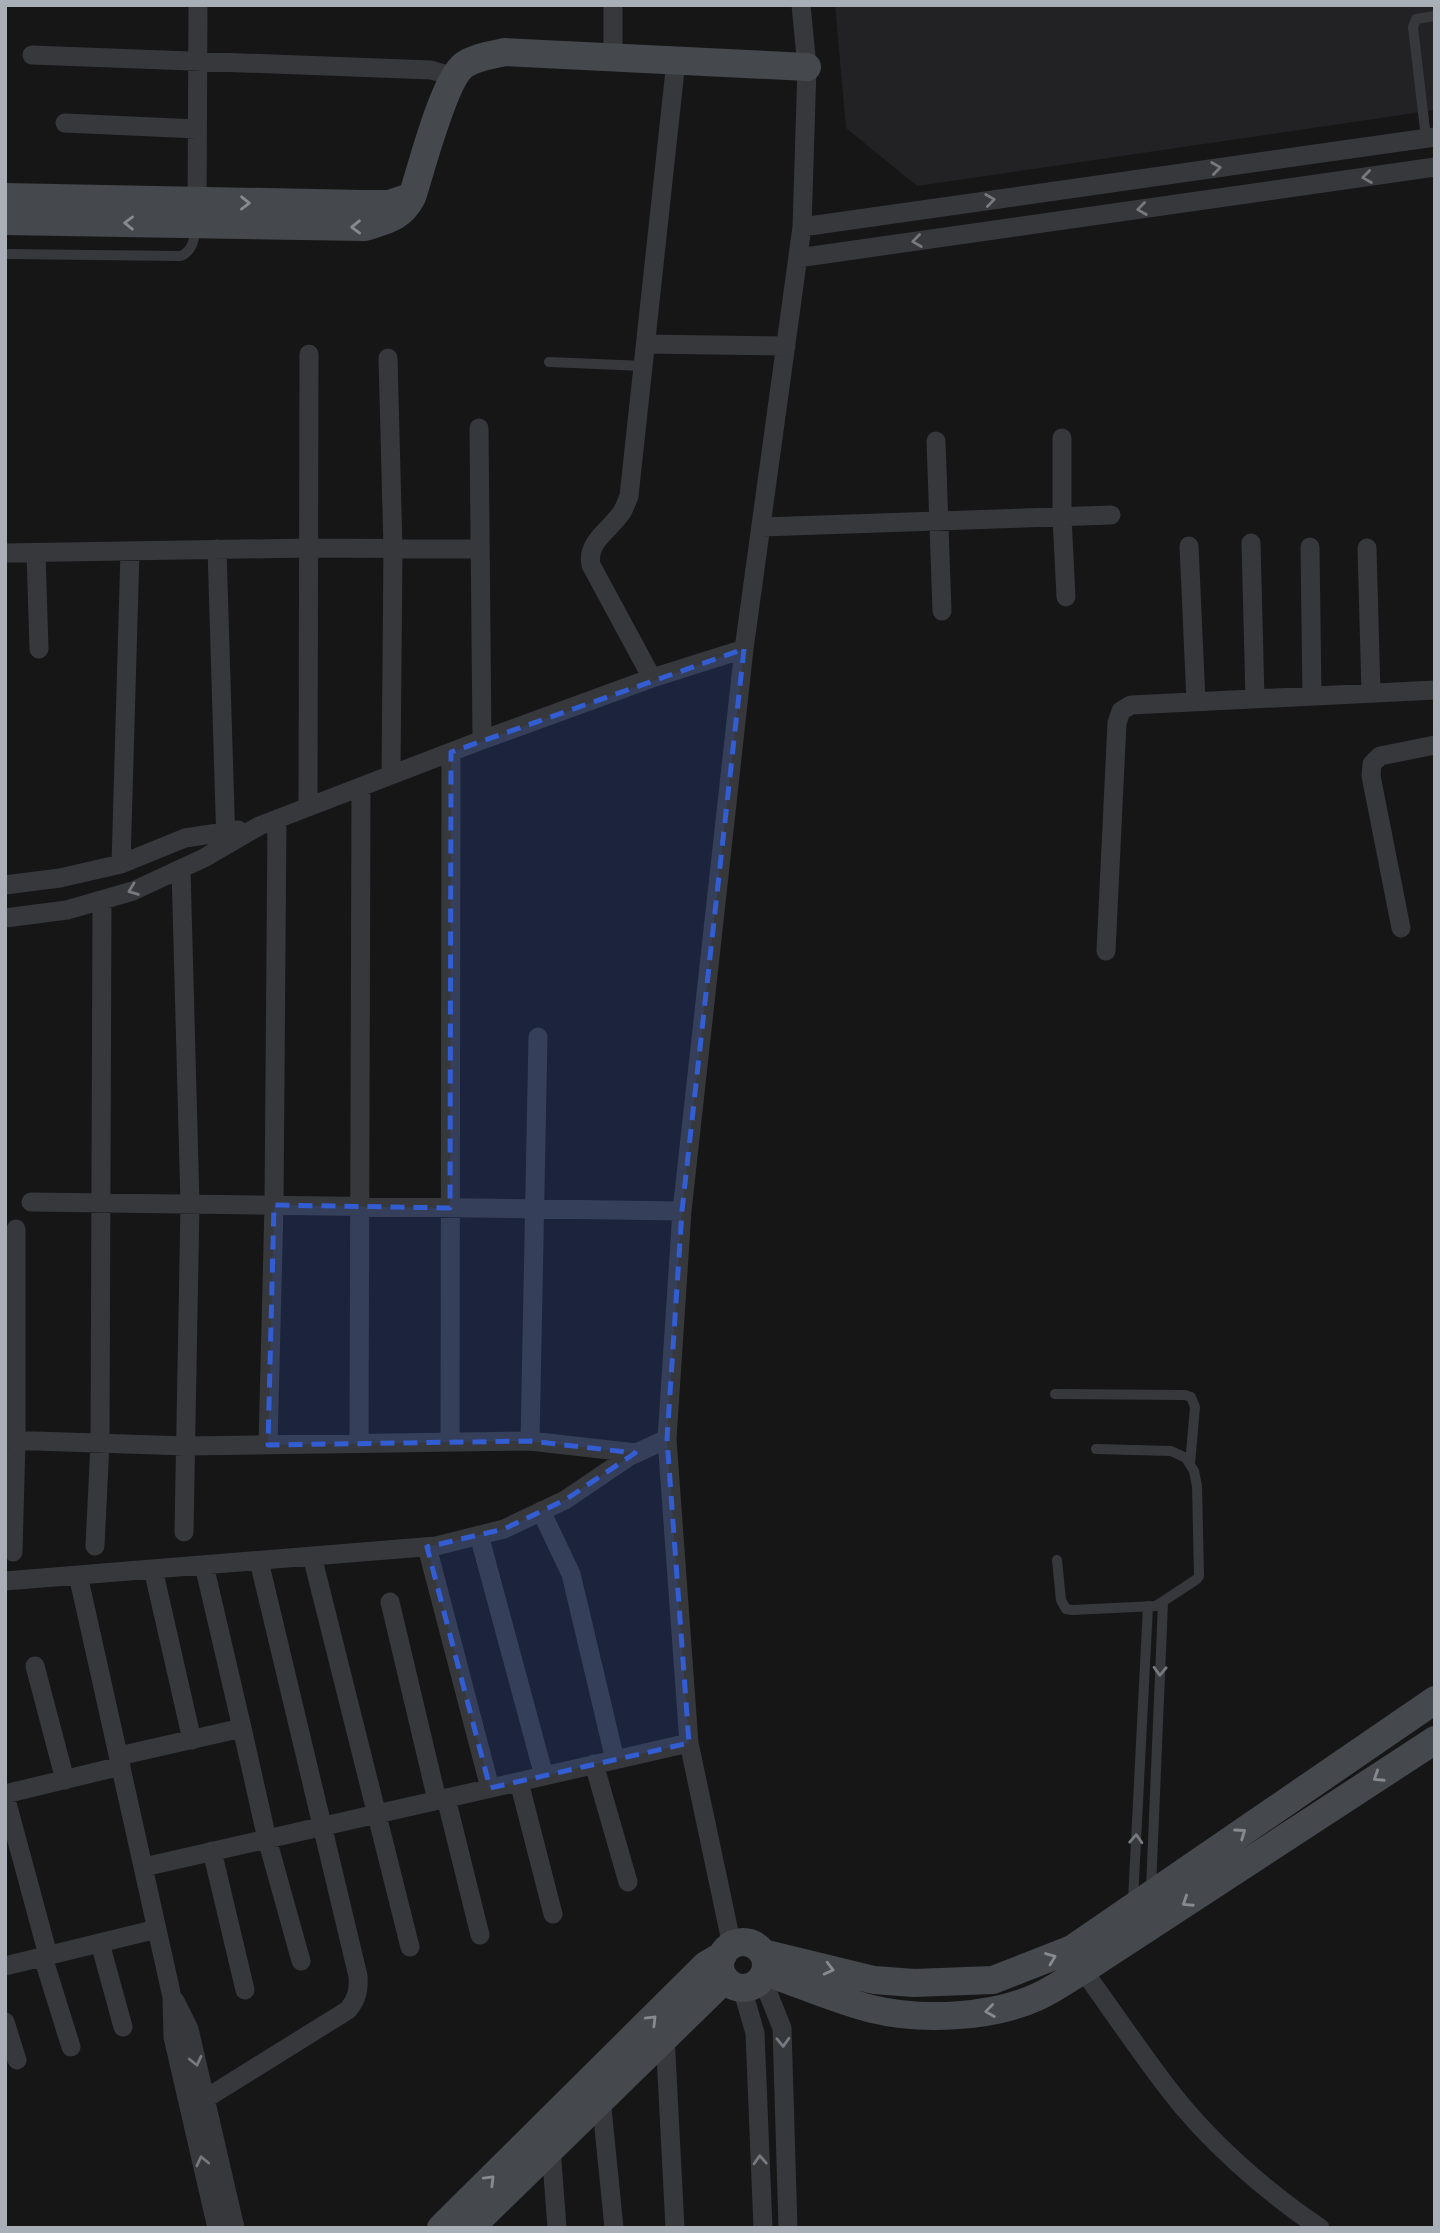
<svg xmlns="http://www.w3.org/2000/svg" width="1440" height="2233" viewBox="0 0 1440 2233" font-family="'Sofia Sans Condensed',sans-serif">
	<rect width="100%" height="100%" fill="#161617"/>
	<path fill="#222224" d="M835,5H1435V110L917,186L846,128Z"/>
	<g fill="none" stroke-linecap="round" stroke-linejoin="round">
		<path stroke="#37383c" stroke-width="10" d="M1426,138L1413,27L1416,19L1435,16
			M5,254L181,256C194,250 194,238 196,225
			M549,362L644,366
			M1055,1394L1185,1395L1191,1397L1195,1407L1190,1464
			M1057,1560L1061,1600L1066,1609L1072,1610L1156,1606L1197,1579L1199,1576L1197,1486L1194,1471L1186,1458L1171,1451L1096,1449
			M1151,1889L1163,1603
			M1133,1900L1148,1606"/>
		<path stroke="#37383c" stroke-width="19" d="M32,55L431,70L455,77
			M613,57V5
			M65,123L197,129
			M197,211L198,5
			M802,227L1435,137
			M798,258L1435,167
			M646,344L786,346
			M388,358L393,549L391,775
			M479,428L482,740
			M1062,438V517L1066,597
			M936,441L942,611
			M761,527L1111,515
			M1251,543L1255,698
			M1189,546L1196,701
			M1310,547L1312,696
			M1367,548L1371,693
			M217,549L226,845
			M5,553L309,548L480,549
			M36,553L39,649
			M652,678L591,565C586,542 610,530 622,512C625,507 627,501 629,496L676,61
			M308,807L309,354
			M121,864L130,551
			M181,869L190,1204L184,1532
			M5,885L60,878L121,864L185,838L238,830
			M5,918L67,910L133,891L204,858L259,826L482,740L652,678L744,649
			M1401,928L1371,776L1372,764L1380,756L1435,745
			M1106,951L1117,723L1121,711L1131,705L1435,690
			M31,1202L682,1211
			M5,1440L186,1446L530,1441L636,1453
			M530,1441L538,1037
			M450,1442L451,752
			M359,1443L361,787
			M268,1445L274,1205L277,819
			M541,1511L571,1574L615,1760
			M479,1535L544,1776
			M95,1546L100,1443L102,900
			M427,1547L490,1788
			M13,1552L16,1441V1229
			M312,1556L410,1947
			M204,1565L242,1728
			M153,1569L192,1740
			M78,1575L172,1997L173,2037L217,2228
			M5,1581L436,1546L504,1529L565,1500L630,1456L667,1439
			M390,1602L437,1800
			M35,1666L65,1780
			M119,1756L242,1728L267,1839L301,1961
			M594,1764L628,1882
			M519,1782L553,1914
			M5,1794L121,1766
			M5,1796L48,1955
			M446,1798L480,1935
			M212,1851L245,1990
			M144,1867L689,1743
			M100,1943L123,2027
			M732,1946L689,1743L667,1439L682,1211L744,649L802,227L807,67L801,5
			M43,1957L71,2047
			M5,1966L157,1929
			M1083,1970C1111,2009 1138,2049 1167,2087C1207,2140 1265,2191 1320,2228
			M762,1978L782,2028L788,2228
			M742,1988L755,2033L763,2228
			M175,2001L189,2029L235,2228
			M5,2022L17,2060
			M665,2035L675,2228
			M601,2098L614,2228
			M205,2099L348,2010C357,1999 359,1990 358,1976L259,1561
			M551,2148L557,2228"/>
		<path stroke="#45484c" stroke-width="28" d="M5,197L364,204H389L410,197
			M5,221L365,227C387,220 401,218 412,197C421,170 444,79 464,65C475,57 492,55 505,52L807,67
			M720 1965a23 23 0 1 1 46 0a23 23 0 1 1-46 0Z
			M763,1953L874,1980L914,1983L993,1980L1072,1949L1435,1700
			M765,1972C801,1984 836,2000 872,2009C921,2021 991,2018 1037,1997C1053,1990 1068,1979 1083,1970L1435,1740
			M441,2228L706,1965L723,1955
			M470,2228L725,1979"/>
	</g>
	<defs><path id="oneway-chevron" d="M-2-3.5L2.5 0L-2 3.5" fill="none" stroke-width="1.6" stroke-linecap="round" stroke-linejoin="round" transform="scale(1.75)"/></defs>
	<g stroke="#76797f">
		<use href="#oneway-chevron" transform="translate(1216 168) rotate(-8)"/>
		<use href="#oneway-chevron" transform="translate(1367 177) rotate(172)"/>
		<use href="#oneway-chevron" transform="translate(990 200) rotate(-8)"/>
		<use href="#oneway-chevron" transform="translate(1142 209) rotate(172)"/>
		<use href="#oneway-chevron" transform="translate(917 241) rotate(172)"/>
		<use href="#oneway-chevron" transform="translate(133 890) rotate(159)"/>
		<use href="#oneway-chevron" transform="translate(1160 1671) rotate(92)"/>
		<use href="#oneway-chevron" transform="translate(1136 1839) rotate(-87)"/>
		<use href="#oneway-chevron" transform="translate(783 2042) rotate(88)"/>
		<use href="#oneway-chevron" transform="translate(196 2061) rotate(77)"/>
		<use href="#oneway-chevron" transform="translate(760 2160) rotate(-93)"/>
		<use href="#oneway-chevron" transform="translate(202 2161) rotate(-103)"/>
	</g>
	<g stroke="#868b91">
		<use href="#oneway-chevron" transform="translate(245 203) rotate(1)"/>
		<use href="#oneway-chevron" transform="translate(129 223) rotate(-179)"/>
		<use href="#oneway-chevron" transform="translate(356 227) rotate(179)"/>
		<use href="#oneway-chevron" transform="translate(1378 1777) rotate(147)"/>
		<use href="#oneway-chevron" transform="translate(1241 1833) rotate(-35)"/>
		<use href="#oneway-chevron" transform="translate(1187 1902) rotate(147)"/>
		<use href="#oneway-chevron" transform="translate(1051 1958) rotate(-21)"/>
		<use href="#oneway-chevron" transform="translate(829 1969) rotate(14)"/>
		<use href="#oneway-chevron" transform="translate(990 2011) rotate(172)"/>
		<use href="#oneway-chevron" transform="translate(652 2020) rotate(-45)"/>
		<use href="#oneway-chevron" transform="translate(490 2180) rotate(-45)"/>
	</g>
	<path fill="#325dd3" fill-opacity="0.2" stroke="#325dd3" stroke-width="5" stroke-dasharray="14 9" stroke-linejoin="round" d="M744,649L682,1211L667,1439L689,1743L490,1788L427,1547L504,1529L565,1500L635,1453L530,1441L268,1445L274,1205L450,1208L451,752Z"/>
	<rect width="1440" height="2233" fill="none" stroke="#a9afb6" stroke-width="14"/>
</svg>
